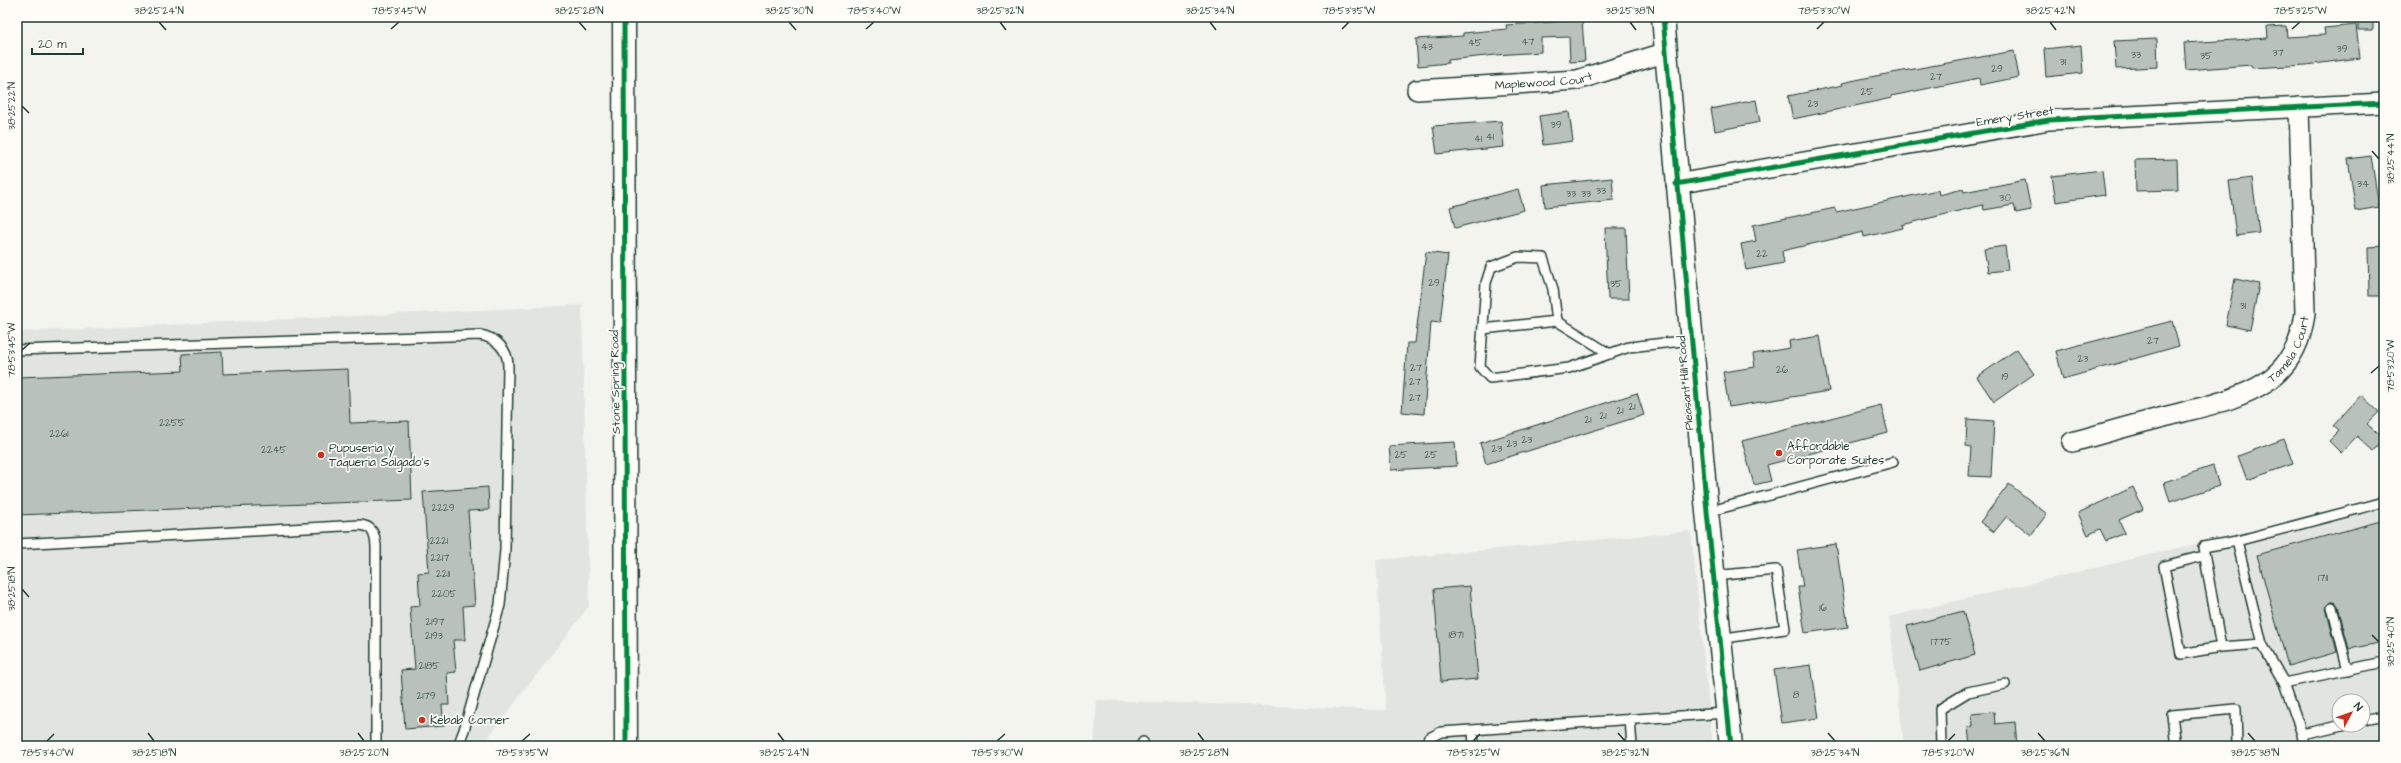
<svg xmlns="http://www.w3.org/2000/svg" width="2401" height="763" viewBox="0 0 2401 763" font-family="'Architects Daughter',sans-serif">
	<rect width="100%" height="100%" fill="#f4f4ef"/>
	<filter id="ink" filterUnits="userSpaceOnUse"><feTurbulence type="fractalNoise" baseFrequency=".025" numOctaves="2"/><feDisplacementMap in="SourceGraphic" scale="8" xChannelSelector="R" yChannelSelector="G"/><feConvolveMatrix kernelMatrix="1 2 1 2 8 2 1 2 1" color-interpolation-filters="sRGB"/></filter>
	<g filter="url(#ink)">
		<path fill="#e2e5df" fill-rule="evenodd" d="M582,305L589,606L482,746H17V332Z
			M2384,499V746H1904L1889,617ZM2339,701H2363V725H2339Z
			M1691,531L1713,746H1094L1097,700L1386,710L1376,560Z"/>
		<path fill="#b9c1bb" stroke="#1f3d34" d="M2358,17H2373V30H2358Z
			M1582,20L1585,61L1570,62L1569,37L1541,38V52L1496,55L1448,60V63L1418,66L1416,39L1463,36V33L1507,29L1506,25Z
			M2356,25L2360,58L2306,65L2252,68L2251,65L2186,70L2184,43L2268,38L2267,27L2286,26L2287,37L2325,35L2324,28Z
			M2157,39L2158,67L2116,69L2114,41Z
			M2081,45L2083,73L2046,77L2044,49Z
			M2014,51L2019,77L1980,85L1979,78L1891,96L1892,98L1793,119L1788,96L1843,85L1842,83L1870,77Z
			M1756,100L1760,122L1715,131L1711,109Z
			M1569,112L1573,141L1543,145L1539,116Z
			M1501,121L1504,147L1437,154L1433,126Z
			M2371,156L2379,207L2356,211L2348,159Z
			M2177,159L2178,190L2136,191L2135,160Z
			M2102,170L2105,195L2056,202L2052,176Z
			M1612,178L1614,200L1545,207L1543,185Z
			M2252,178L2259,233L2236,236L2229,181Z
			M2025,180L2031,210L2016,213L2014,205L1984,210L1983,205L1902,225L1903,228L1864,237L1863,232L1782,251L1784,263L1746,270L1741,244L1756,241L1753,225L1835,208L1836,212L1938,190L1939,195L1963,189L1964,192Z
			M1518,189L1524,210L1455,228L1450,207Z
			M1605,228H1626L1629,299H1608Z
			M2005,246L2008,270L1988,272L1984,249Z
			M2384,246V296H2369L2368,247Z
			M1426,252L1448,255L1440,323L1431,322L1424,414L1402,412L1407,343H1415Z
			M2235,279L2259,284L2250,330L2226,325Z
			M2172,321L2179,346L2063,379L2056,351Z
			M1820,336L1829,391L1729,407L1723,372L1755,367L1753,354L1790,348L1789,341Z
			M2017,349L2034,374L1994,402L1977,377Z
			M222,352L223,374L348,369L350,423L409,421L412,500L17,515V377L183,371L182,354Z
			M1637,393L1644,415L1486,464L1480,443Z
			M2361,395L2379,412L2367,424L2384,439L2373,451L2357,436L2341,453L2329,441L2339,431L2333,426Z
			M1881,405L1888,433L1767,465L1771,481L1754,485L1742,441Z
			M1967,419L1994,421L1991,477L1969,476L1971,447L1966,446Z
			M2284,439L2293,464L2247,480L2238,456Z
			M1455,442L1457,466L1391,470L1389,446Z
			M2213,466L2219,486L2170,502L2164,482Z
			M2009,484L2047,514L2031,535L2007,516L1994,532L1980,522Z
			M488,487L489,510L468,511L475,605L463,606L465,640H453L456,672L447,673L449,705H442L444,726L405,729L401,670L415,669L410,607L420,606L418,573L429,572L423,492Z
			M2133,487L2143,509L2119,520L2125,533L2106,541L2100,529L2088,535L2078,513Z
			M2384,520V642L2349,649L2338,606L2334,601H2330L2326,608L2337,652L2288,666L2257,555Z
			M1836,544L1848,627L1805,633L1798,587H1803L1797,550Z
			M1470,586L1478,679L1441,682L1434,589Z
			M1963,611L1975,655L1920,671L1907,626Z
			M1811,665L1819,718L1782,723L1774,670Z
			M1994,712L1995,724L2015,722L2017,746H1970L1968,727L1973,726L1972,714Z"/>
		<g fill="none" stroke-linecap="round" stroke-linejoin="round">
			<g stroke="#1f3d34" stroke-width="12">
				<path id="service" d="M1483,329L1557,321
					M17,350L480,335C496,338 508,349 508,366L505,550L500,605L464,730L458,746
					M1610,354L1557,321L1553,289L1543,258L1518,257L1491,267L1486,283L1480,367L1490,378L1569,368L1629,347L1691,340
					M1707,512L1893,462
					M2237,541L2262,644L2284,683L2384,662
					M17,544L360,525C373,526 375,535 376,546V746
					M2203,556L2164,566L2181,654L2221,647L2262,644
					M1713,576L1776,570L1785,629L1719,639
					M2332,607L2348,670
					M2221,647L2203,547L2237,541L2384,502
					M2284,683L2302,734L2343,725
					M1630,719L1632,746
					M2363,720L2384,716
					M1473,730L1474,746
					M2302,734L2304,746
					M1141,746L1143,742
					M1424,746L1429,738L1441,732L1726,713
					M1941,746L1940,709L1968,692L2005,684
					M2176,746L2172,715L2236,709L2237,746"/>
			</g>
			<g stroke="#1f3d34" stroke-width="22">
				<g id="minor">
					<path id="s1" d="M1417,90L1577,80L1667,52"/>
					<path d="M1676,184L2049,120L2384,103"/>
					<path id="s2" d="M2072,442C2105,433 2138,423 2172,415C2235,398 2296,390 2305,313L2299,107"/>
				</g>
			</g>
			<g stroke="#1f3d34" stroke-width="25">
				<path id="tertiary" d="M1663,17L1707,512L1731,746"/>
			</g>
			<g stroke="#1f3d34" stroke-width="25">
				<path id="primary" d="M624,17L626,746"/>
			</g>
			<use href="#service" stroke="#fdfcf7" stroke-width="9"/>
			<use href="#minor" stroke="#fdfcf7" stroke-width="19"/>
			<use href="#tertiary" stroke="#fdfcf7" stroke-width="22"/>
			<use href="#primary" stroke="#fdfcf7" stroke-width="22"/>
			<g stroke="#fdfcf7" stroke-width="8">
				<path id="cycleway" d="M624,17L626,746
					M1663,17L1707,512L1731,746
					M1676,184L2049,120L2384,103"/>
			</g>
			<use href="#cycleway" stroke="#00873e" stroke-width="5"/>
		</g>
	</g>
	<path fill="none" stroke="#1f3d34" stroke-width="1.5" d="M159,22L166,30M579,22L586,30M789,22L796,30M1000,22L1006,30M1210,22L1216,30M1630,22L1636,30M2050,22L2056,30M391,29L399,22M866,29L874,22M1342,29L1349,22M1817,29L1824,22M2292,29L2300,22M22,106L29,113M2372,151L2379,159M22,350L30,343M2371,373L2379,366M22,589L29,597M2372,635L2379,642M148,733L154,741M358,733L364,741M778,733L784,741M1198,733L1204,741M1618,733L1625,741M1828,733L1835,741M2038,733L2045,741M2248,733L2255,741M47,741L54,734M522,741L530,734M997,741L1005,734M1473,741L1480,734M1948,741L1955,734"/>
	<g fill="#c8321e" stroke="#fdfcf7" stroke-width="1.5">
		<circle cx="1779" cy="453" r="4"/>
		<circle cx="321" cy="455" r="4"/>
		<circle cx="422" cy="720" r="4"/>
	</g>
	<g text-anchor="middle" stroke-width="3.5" stroke-linejoin="round" paint-order="stroke">
		<g font-size="10" fill="#465e56">
			<text x="1528" y="45">47</text>
			<text x="1475" y="46">45</text>
			<text x="1427" y="50">43</text>
			<text x="2342" y="52">39</text>
			<text x="2278" y="56">37</text>
			<text x="2136" y="58">33</text>
			<text x="2206" y="59">35</text>
			<text x="2063" y="65">31</text>
			<text x="1997" y="72">29</text>
			<text x="1936" y="80">27</text>
			<text x="1867" y="95">25</text>
			<text x="1813" y="107">23</text>
			<text x="1556" y="128">39</text>
			<text x="1490" y="140">41</text>
			<text x="1478" y="142">41</text>
			<text x="2363" y="187">34</text>
			<text x="1601" y="194">33</text>
			<text x="1571" y="197">33</text>
			<text x="1586" y="197">33</text>
			<text x="2005" y="201">30</text>
			<text x="1762" y="257">22</text>
			<text x="1434" y="286">29</text>
			<text x="1616" y="287">35</text>
			<text x="2243" y="309">31</text>
			<text x="2153" y="344">27</text>
			<text x="2083" y="362">23</text>
			<text x="1416" y="371">27</text>
			<text x="1782" y="373">26</text>
			<text x="2005" y="380">19</text>
			<text x="1415" y="385">27</text>
			<text x="1415" y="401">27</text>
			<text x="1632" y="410">21</text>
			<text x="1620" y="414">21</text>
			<text x="1603" y="419">21</text>
			<text x="1588" y="423">21</text>
			<text x="172" y="426">2255</text>
			<text x="59" y="437">2261</text>
			<text x="1527" y="443">23</text>
			<text x="1512" y="447">23</text>
			<text x="1497" y="452">23</text>
			<text x="274" y="453">2245</text>
			<text x="1401" y="458">25</text>
			<text x="1431" y="458">25</text>
			<text x="443" y="511">2229</text>
			<text x="439" y="544">2221</text>
			<text x="440" y="561">2217</text>
			<text x="443" y="577">2211</text>
			<text x="2323" y="581">1711</text>
			<text x="444" y="597">2205</text>
			<text x="1823" y="611">16</text>
			<text x="435" y="625">2197</text>
			<text x="1456" y="638">1871</text>
			<text x="434" y="639">2193</text>
			<text x="1941" y="645">1775</text>
			<text x="429" y="669">2185</text>
			<text x="1796" y="698">8</text>
			<text x="426" y="699">2179</text>
		</g>
		<g font-size="12" fill="#1f3d34" stroke="#fdfcf7">
			<text dy="4" stroke="none"><textPath href="#s1" startOffset="127">Maplewood Court</textPath></text>
			<text transform="translate(2015 116) rotate(-9)" y="4">Emery Street</text>
			<text dy="4" stroke="none"><textPath href="#s2" startOffset="245">Tamela Court</textPath></text>
			<text transform="translate(615 382) rotate(-91)" y="4">Stone Spring Road</text>
			<text transform="translate(1685 383) rotate(-95)" y="4">Pleasant Hill Road</text>
		</g>
		<g font-size="12" fill="#1f3d34" stroke="#fdfcf7" text-anchor="start">
			<text x="1787" y="450">Affordable<tspan x="1787" dy="14">Corporate Suites</tspan></text>
			<text x="329" y="452">Pupuseria y<tspan x="329" dy="14">Taqueria Salgado's</tspan></text>
			<text x="430" y="724">Kebab Corner</text>
		</g>
	</g>
	<rect width="2401" height="763" fill="none" stroke="#fdfcf7" stroke-width="44"/>
	<g transform="translate(2351 713) rotate(49)"><circle r="19" fill="#fdfcf7" stroke="#a4b0a9"/>
	<path d="M0-3L7 15L0 10L-7 15Z" fill="#c8321e"/>
	<text y="-6" font-size="11" font-weight="bold" text-anchor="middle" fill="#1f3d34">N</text>
	</g>
	<path d="M32 48v6h51v-6" fill="none" stroke="#1f3d34" stroke-width="2"/>
	<text x="38" y="48" font-size="12" fill="#1f3d34" stroke="#fdfcf7" stroke-width="3" paint-order="stroke">20 m</text>
	<rect x="22" y="22" width="2357" height="719" fill="none" stroke="#1f3d34" stroke-width="1.5"/>
	<g font-size="10" text-anchor="middle" fill="#1f3d34">
		<text x="159" y="14">38°25'24"N</text>
		<text x="399" y="14">78°53'45"W</text>
		<text x="579" y="14">38°25'28"N</text>
		<text x="789" y="14">38°25'30"N</text>
		<text x="874" y="14">78°53'40"W</text>
		<text x="1000" y="14">38°25'32"N</text>
		<text x="1210" y="14">38°25'34"N</text>
		<text x="1349" y="14">78°53'35"W</text>
		<text x="1630" y="14">38°25'38"N</text>
		<text x="1824" y="14">78°53'30"W</text>
		<text x="2050" y="14">38°25'42"N</text>
		<text x="2300" y="14">78°53'25"W</text>
		<text transform="translate(11 106) rotate(-90)" y="4">38°25'22"N</text>
		<text transform="translate(2390 159) rotate(-90)" y="4">38°25'44"N</text>
		<text transform="translate(11 350) rotate(-90)" y="4">78°53'45"W</text>
		<text transform="translate(2390 366) rotate(-90)" y="4">78°53'20"W</text>
		<text transform="translate(11 589) rotate(-90)" y="4">38°25'18"N</text>
		<text transform="translate(2390 642) rotate(-90)" y="4">38°25'40"N</text>
		<text x="47" y="756">78°53'40"W</text>
		<text x="154" y="756">38°25'18"N</text>
		<text x="364" y="756">38°25'20"N</text>
		<text x="522" y="756">78°53'35"W</text>
		<text x="784" y="756">38°25'24"N</text>
		<text x="997" y="756">78°53'30"W</text>
		<text x="1204" y="756">38°25'28"N</text>
		<text x="1473" y="756">78°53'25"W</text>
		<text x="1625" y="756">38°25'32"N</text>
		<text x="1835" y="756">38°25'34"N</text>
		<text x="1948" y="756">78°53'20"W</text>
		<text x="2045" y="756">38°25'36"N</text>
		<text x="2255" y="756">38°25'38"N</text>
	</g>
</svg>
